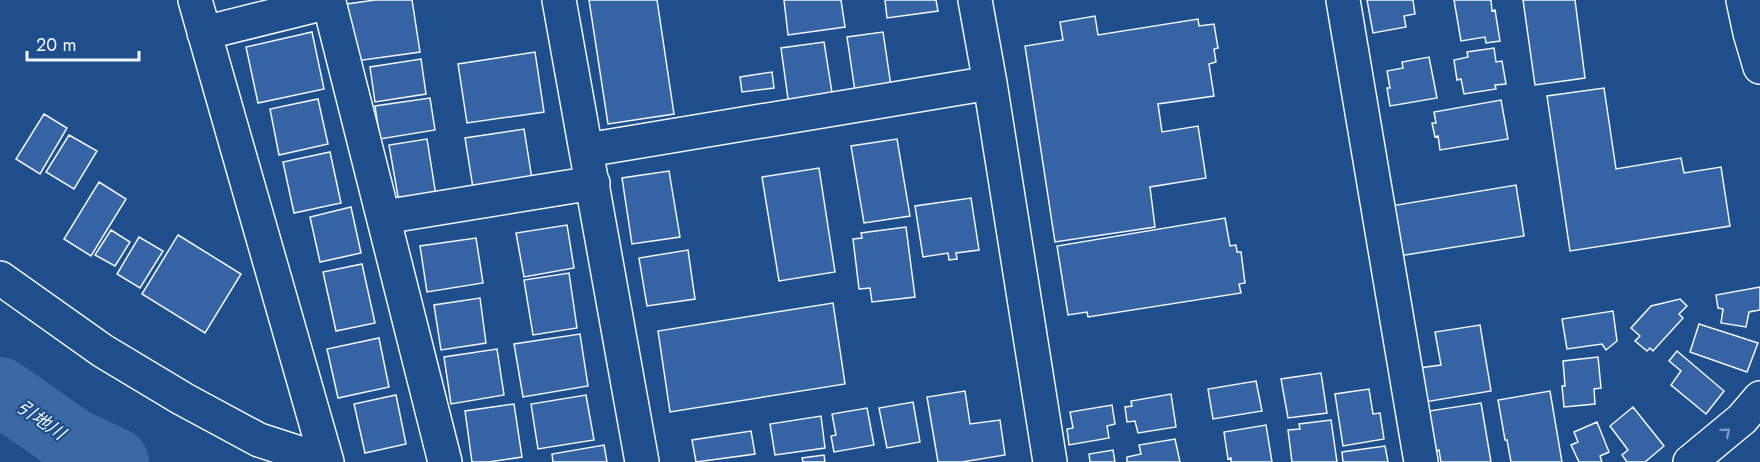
<svg xmlns="http://www.w3.org/2000/svg" width="1760" height="462" viewBox="0 0 1760 462" font-family="Jost,'Noto Sans JP',sans-serif">
	<rect width="100%" height="100%" fill="#1f4e8c"/>
	<g fill="none" stroke-linecap="round" stroke-linejoin="round">
		<path stroke="#3b69a3" stroke-width="68" d="M0,391L73,442L115,462"/>
	</g>
	<path fill="#3563a3" stroke="#f2f6ff" stroke-width="1.5" d="M375,0H412L420,52L356,61L347,4Z
		M589,0H657L674,114L608,124Z
		M784,0H841L845,27L788,35Z
		M885,0H936L938,11L887,18Z
		M1367,0H1413L1415,14L1404,16L1406,27L1373,33Z
		M1454,0H1491L1492,11L1495,10L1500,41L1486,43L1485,37L1461,41Z
		M1523,0H1575L1585,78L1535,85Z
		M1095,16L1098,35L1198,19L1199,26L1214,24L1218,48L1214,49L1216,62L1209,64L1214,96L1158,104L1162,132L1198,126L1206,178L1150,187L1155,227L1055,242L1025,46L1063,40L1060,22Z
		M312,32L324,89L258,103L246,47Z
		M883,32L892,93L856,98L847,37Z
		M824,42L833,99L789,106L781,48Z
		M1494,48L1496,62L1502,61L1506,84L1495,85L1496,89L1464,94L1461,79L1457,80L1454,60L1468,57L1467,52Z
		M535,52L544,112L467,123L458,64Z
		M1429,57L1437,98L1390,106L1387,88H1390L1387,71L1403,68L1402,62Z
		M421,59L426,94L375,102L370,67Z
		M772,72L774,88L742,92L740,77Z
		M1604,88L1616,169L1681,158L1684,173L1721,167L1730,226L1570,251L1547,96Z
		M430,98L435,130L380,139L375,106Z
		M318,99L328,144L279,155L270,109Z
		M1501,100L1508,139L1440,150L1438,136L1435,137L1432,123H1436L1434,112Z
		M44,114L67,128L40,174L16,159Z
		M524,129L532,179L473,188L465,138Z
		M69,135L97,151L74,189L46,172Z
		M427,139L437,202L400,208L389,145Z
		M897,139L910,216L864,223L851,146Z
		M330,152L341,203L294,213L283,162Z
		M819,168L835,272L779,281L762,177Z
		M669,171L680,237L632,244L622,178Z
		M99,182L126,199L91,256L64,239Z
		M1516,185L1524,236L1399,256L1391,206Z
		M971,198L979,250L956,253L957,259L949,260L948,253L923,257L915,206Z
		M351,207L361,253L320,262L310,217Z
		M1225,218L1230,246L1236,245L1237,252H1241L1245,283L1239,284L1241,293L1088,317L1087,312L1068,315L1057,246Z
		M567,225L574,268L524,277L516,233Z
		M906,227L915,297L872,302L870,288L859,289L853,239L862,238L861,233Z
		M111,230L130,242L115,266L95,255Z
		M178,235L241,274L205,333L142,294Z
		M139,237L163,251L140,288L117,274Z
		M476,238L483,283L427,292L420,246Z
		M688,250L695,299L647,306L639,258Z
		M362,264L375,323L336,331L323,272Z
		M569,273L577,328L533,335L524,280Z
		M1760,287V310L1749,312L1746,327L1721,323L1723,309L1718,308L1716,295Z
		M480,298L486,343L441,350L434,305Z
		M1680,299L1687,306L1679,314L1683,318L1653,351L1650,348L1647,351L1635,341L1640,336L1631,328L1651,306Z
		M833,303L845,384L670,412L658,331Z
		M1613,311L1617,341L1606,350L1602,344L1567,349L1562,319Z
		M1699,324L1758,343L1747,372L1690,352Z
		M1480,325L1491,391L1425,402L1419,368L1441,365L1435,332Z
		M580,334L588,386L523,397L514,344Z
		M379,338L389,387L338,398L327,349Z
		M497,349L504,395L451,404L444,357Z
		M1677,351L1724,391L1706,414L1671,385L1681,371L1669,361Z
		M1598,357L1601,388L1594,389L1595,404L1564,407L1562,386H1565L1563,361Z
		M1321,373L1327,413L1288,418L1281,379Z
		M1256,381L1262,411L1213,419L1208,389Z
		M1369,389L1373,414L1380,413L1384,439L1343,446L1335,394Z
		M965,391L970,424L1000,420L1005,455L962,462H938L927,397Z
		M1550,391L1562,462H1511L1507,440H1505L1498,400Z
		M1171,394L1176,427L1138,433L1135,421L1127,422L1125,407L1132,406L1131,401Z
		M396,395L406,444L365,453L354,404Z
		M586,395L594,440L538,449L531,404Z
		M913,402L920,442L887,448L879,408Z
		M1481,403L1491,462H1441L1439,450L1436,451L1429,411Z
		M514,404L522,457L489,462H472L465,411Z
		M1112,405L1115,424L1107,426L1109,438L1069,445L1067,429L1073,428L1070,412Z
		M1633,407L1664,446L1645,462H1627L1622,455L1628,450L1610,426Z
		M867,408L874,445L834,452L831,436L836,435L832,414Z
		M821,416L825,448L775,455L770,424Z
		M1331,420L1337,462H1292L1288,430L1300,429L1299,424Z
		M1597,422L1609,452L1600,456L1602,462H1579L1571,445L1578,442L1574,432Z
		M1266,425L1272,462H1231V458L1228,459L1224,432Z
		M751,431L755,454L696,462L692,440Z
		M1175,439L1180,462H1127V457L1141,454L1139,445Z
		M604,445L607,462H553L552,454Z
		M1385,446L1388,462H1343L1342,452Z
		M1113,450L1115,462H1090L1089,454Z
		M824,455L825,462H803L802,458Z"/>
	<g fill="none" stroke-linecap="round" stroke-linejoin="round">
		<g stroke="#f2f6ff" stroke-width="36">
			<path id="street" d="M195,0L327,462
				M559,0L642,462
				M975,0L990,83L1050,462
				M1343,0L1421,462
				M204,33L329,2L445,462
				M587,150L990,83
				M384,217L593,183
				M0,278L103,351L183,399L259,440L327,462
				M1690,462L1742,419L1760,398"/>
		</g>
		<g stroke="#f2f6ff" stroke-width="36">
			<path id="secondary" d="M1743,0L1750,33L1760,67"/>
		</g>
		<use href="#street" stroke="#1f4e8c" stroke-width="33"/>
		<use href="#secondary" stroke="#1f4e8c" stroke-width="33"/>
	</g>
	<defs><path id="oneway-chevron" d="M-2-3.5L2.5 0L-2 3.5" fill="none" stroke-width="1.6" stroke-linecap="round" stroke-linejoin="round" transform="scale(1.5)"/></defs>
	<use stroke="#7e9ac0" href="#oneway-chevron" transform="translate(1726 432) rotate(-40)"/>
	<g text-anchor="middle" stroke-width="4.5" stroke-linejoin="round" paint-order="stroke">
		<g font-size="18" font-style="italic" fill="#f2f6ff" stroke="#1f4e8c">
			<text transform="translate(41 420) rotate(35)" y="6">引地川</text>
		</g>
	</g>
	<path d="M27 51v9h112v-9" fill="none" stroke="#f2f6ff" stroke-width="3"/>
	<text x="36" y="51" font-size="18" fill="#f2f6ff" stroke="#1f4e8c" stroke-width="4.5" paint-order="stroke">20 m</text>
</svg>
